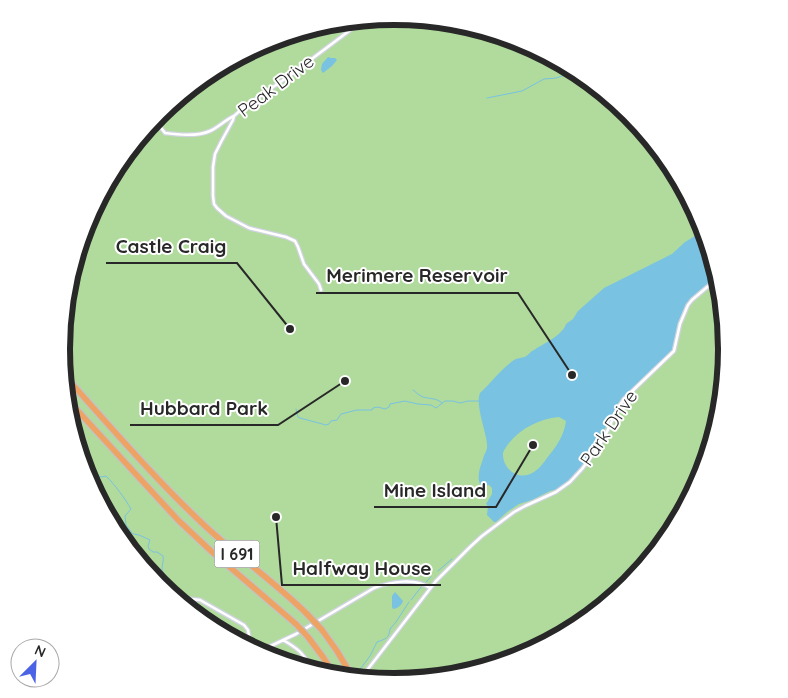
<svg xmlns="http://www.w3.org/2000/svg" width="788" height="698" viewBox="0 0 788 698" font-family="Quicksand,sans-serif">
	<rect width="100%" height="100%" fill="#e9e4db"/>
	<path fill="#b0db9d" d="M62 349a332 332 0 1 1 664 0a332 332 0 1 1-664 0Z"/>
	<path fill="#79c2e1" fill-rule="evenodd" d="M328,57L331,58H335L337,60L332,66L323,73L321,70L322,64Z
		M703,226L717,273L706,286L691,298L686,304L678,323L675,342L672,351L648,373L622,400L610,418L595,448L574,476L558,489L550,491L532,500L519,504L507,512L496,522H494L487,515L488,506L486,504L492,494V488L489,485L482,486H481C476,478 480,467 483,459C484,454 488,450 487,444C486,431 475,405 480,393C492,382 501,369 514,360C517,358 521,358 525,357C528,355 531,351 534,350C543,344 563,335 566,324L573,319L578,311L604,288L672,254L685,242L695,236ZM559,417L566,421C564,436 556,447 547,458C542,465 536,473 527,475C514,478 502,466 503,453C504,449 507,446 509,443C521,428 539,419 559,417Z
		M395,592L403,601C402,605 397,609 393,609L392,607V596Z
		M203,620L207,621L219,627L231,629L237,633L249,647L209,626Z"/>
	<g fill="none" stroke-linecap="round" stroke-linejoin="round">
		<path stroke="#79c2e1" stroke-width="1" d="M249,60L256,53L273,40
			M487,98L522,91L544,79L556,78L571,73L576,75L580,73
			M413,390C416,392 418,395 423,397C430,399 437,398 442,403
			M296,409L298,417L300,418L326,425L329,424L331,421L337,420L341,414L357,410H372L373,408L378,407L385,409L389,407L390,404L405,401L409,402L418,404L431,405L436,408L445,401H453L460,403L468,401H479
			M84,468L92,472L93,475L101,477L106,476C115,485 124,497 131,509L125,516L126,525L133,534L139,535L150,540L148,546L149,549L153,552H157L163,556C164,561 162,564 162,569C163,574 164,572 165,577C167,582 167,588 169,593
			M438,571L452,559
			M426,582L431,577
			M411,600L422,586
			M355,676L370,656L377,642C386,639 389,638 390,629L396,622L409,602"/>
		<g stroke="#d1d3e0" stroke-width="5">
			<path id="minor" d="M162,111L159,117L158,124L165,133C179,135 197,137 210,131C219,127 225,120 234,116
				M321,290L319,284L304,264L298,247L295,241L286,237L249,228L226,216L217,208L214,204L213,196V167L215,154L221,142L233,120L234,116L243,108L289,76L365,19
				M179,601L191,599L200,600L244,625L248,630L251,648
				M283,640C301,650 303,655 315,671
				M258,652L296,634L374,588C390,582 415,577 430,588
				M361,678L436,581L470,547L482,536L514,512L525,506L556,492L570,482L582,469L594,453L605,436L618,408L624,399L674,351L680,324L688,305L692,300L712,283L718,275"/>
		</g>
		<g stroke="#c3c3c3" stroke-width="8">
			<path id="motorway" d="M64,375C110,426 154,478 204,525C237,556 275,582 307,614
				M66,398L178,520L211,551L296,624
				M322,630L337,651L353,678
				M308,637L323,657L335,676"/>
		</g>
		<use href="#minor" stroke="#fff" stroke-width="2.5"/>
		<use href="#motorway" stroke="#eda363" stroke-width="5.5"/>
		<g stroke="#c3c3c3" stroke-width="8" stroke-linecap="butt">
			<path id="motorway-bridge" d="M307,614L322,630
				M296,624L308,637"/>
		</g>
		<use href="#motorway-bridge" stroke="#eda363" stroke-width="5.5"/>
	</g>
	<g text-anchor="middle" stroke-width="4" stroke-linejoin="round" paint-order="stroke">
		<rect fill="#fff" stroke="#686868" stroke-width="1" x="214.5" y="540.5" width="45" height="27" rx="4"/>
		<g font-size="16" font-weight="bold" fill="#282828">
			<text x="237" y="560">I 691</text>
		</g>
		<g font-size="18" fill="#282828" stroke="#fff">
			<text transform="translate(276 86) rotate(-37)" y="6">Peak Drive</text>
			<text transform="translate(609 428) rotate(-56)" y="6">Park Drive</text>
		</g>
	</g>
	<path d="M0 0H788V698H0ZM70 349a324 324 0 1 1 648 0a324 324 0 1 1-648 0Z" fill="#fff" fill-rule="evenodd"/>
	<path fill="none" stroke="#282828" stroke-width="6" d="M70 349a324 324 0 1 1 648 0a324 324 0 1 1-648 0Z"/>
	<path fill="none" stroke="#282828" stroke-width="2" d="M290 329L237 263H106M572 375L518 293H316M345 381L278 425H130M533 445L496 507H374M276 517L282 585H441"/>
	<g fill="#282828" stroke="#fff" stroke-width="2">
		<circle cx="290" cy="329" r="5"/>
		<circle cx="572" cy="375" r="5"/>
		<circle cx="345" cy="381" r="5"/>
		<circle cx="533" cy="445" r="5"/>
		<circle cx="276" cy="517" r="5"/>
	</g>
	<g font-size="19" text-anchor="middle" font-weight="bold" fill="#282828" stroke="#fff" stroke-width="4" stroke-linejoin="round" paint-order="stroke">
		<text x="171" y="253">Castle Craig</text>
		<text x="417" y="282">Merimere Reservoir</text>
		<text x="204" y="415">Hubbard Park</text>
		<text x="435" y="497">Mine Island</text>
		<text x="362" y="575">Halfway House</text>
	</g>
	<g transform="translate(35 663) rotate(24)"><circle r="24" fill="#ffffff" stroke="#a9a9a9"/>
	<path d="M0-4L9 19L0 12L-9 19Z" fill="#4b64e6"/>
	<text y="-8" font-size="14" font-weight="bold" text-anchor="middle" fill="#282828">N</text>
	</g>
</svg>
